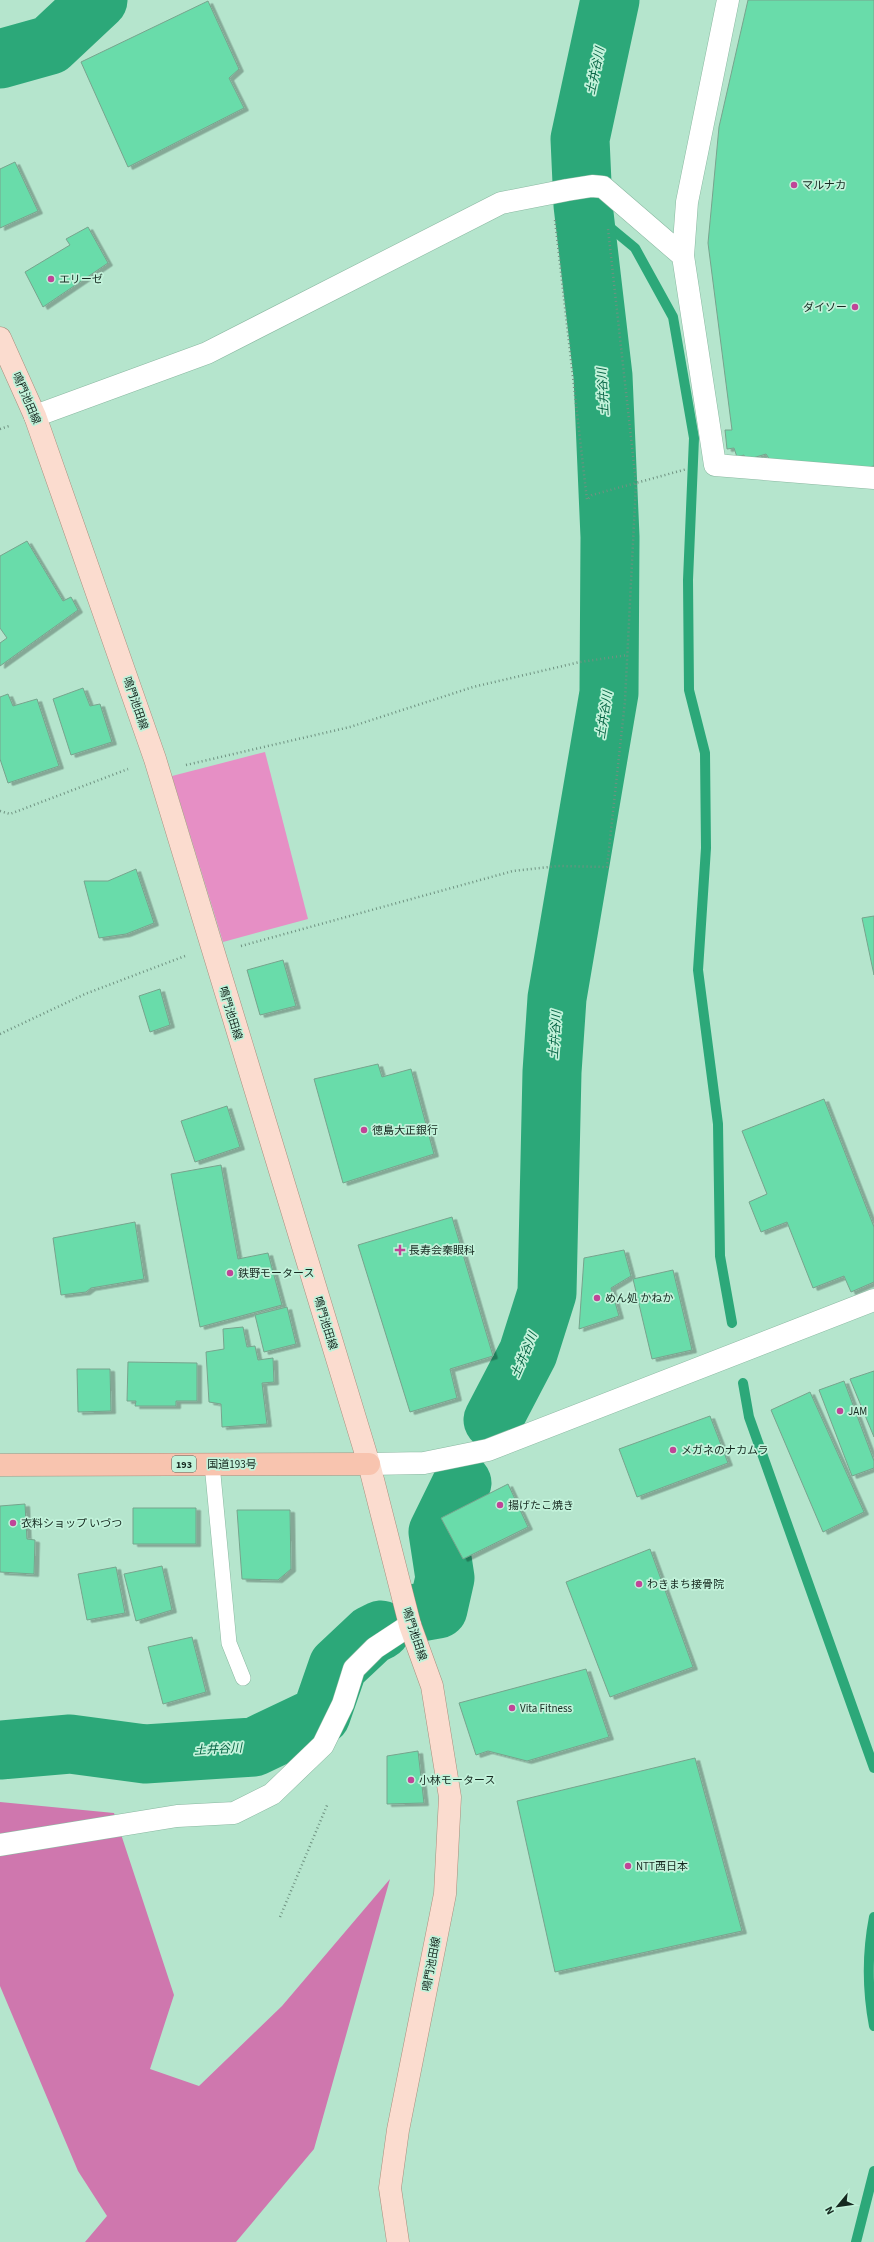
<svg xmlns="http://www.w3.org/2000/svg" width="874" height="2242" viewBox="0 0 874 2242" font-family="'Source Sans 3','Noto Sans JP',sans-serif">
	<defs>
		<filter id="shadow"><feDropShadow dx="4.5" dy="2.5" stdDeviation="0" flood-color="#0004"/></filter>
	</defs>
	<rect width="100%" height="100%" fill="#b5e5cd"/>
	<path fill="#e68fc5" d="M265,752L308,919L223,942L172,776Z"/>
	<path fill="#cf77ae" d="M0,1802L114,1813L174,1995L150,2069L199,2086L282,2006L390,1879L314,2149L236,2242H85L107,2216L78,2171L0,1986Z"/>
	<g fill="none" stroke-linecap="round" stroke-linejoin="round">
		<path stroke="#2ca879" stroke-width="10" d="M583,205L635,248L673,317L694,438L688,580L689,690L705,753L706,848L698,970L718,1124L720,1256L732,1323
			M743,1383L749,1417L874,1768
			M874,1917C867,1953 867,1989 874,2026
			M856,2242L874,2171"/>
		<path stroke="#2ca879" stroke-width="59" d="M0,59L50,45L98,0
			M493,1420L528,1353L547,1293L552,1072L557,998L609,693L610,537L603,376L583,205L580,139L610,0
			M421,1612L438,1609L445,1578L438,1532L462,1483
			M0,1750L70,1744L145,1754L254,1747L321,1715L338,1666L371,1635L381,1630"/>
	</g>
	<path fill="#69dcaa" stroke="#77a48d" filter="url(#shadow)" d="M748,0H874V466L863,468L770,460L766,454L746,460L744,455L737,457L734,448L727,449L725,430H732L708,243L719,127Z
		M208,1L239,69L229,78L244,108L128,167L81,62Z
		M15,162L38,211L0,228V169Z
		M88,227L108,263L43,307L25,272L70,245L66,239Z
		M27,541L63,601L71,597L78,610L0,666V643L7,638L0,628V556Z
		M83,688L90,706L100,704L112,742L71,755L53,699Z
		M8,694L13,706L37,699L59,766L8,783L0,759V697Z
		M136,869L154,923L126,934L99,938L84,881H108Z
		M874,916V975L862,918Z
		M283,960L296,1006L260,1015L247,970Z
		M160,989L170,1025L150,1032L139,996Z
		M378,1064L382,1077L411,1069L434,1154L343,1183L314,1079Z
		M824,1099L874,1227V1282L851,1292L844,1276L813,1288L787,1222L761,1232L749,1202L767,1194L742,1131Z
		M227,1106L240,1147L195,1162L181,1121Z
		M221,1165L238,1259L268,1253L282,1305L200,1327L171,1174Z
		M452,1217L493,1356L450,1369L457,1398L410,1412L358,1245Z
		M135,1222L144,1279L91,1288L86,1292L61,1295L53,1238Z
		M624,1250L631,1276L611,1288L619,1316L579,1329L584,1258Z
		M673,1270L692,1350L652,1359L633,1279Z
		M287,1307L296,1344L264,1352L255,1315Z
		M243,1327L247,1347L255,1346L258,1360L273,1358L274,1382L262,1383L267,1424L222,1427L221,1404L209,1402L206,1352L224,1349L223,1329Z
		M128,1362L197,1363V1401H176V1406H135L136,1401H127Z
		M77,1369H110L111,1411L78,1412Z
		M874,1371V1437L850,1379Z
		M844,1381L874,1461V1468L852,1476L819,1390Z
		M810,1392L864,1512L823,1532L771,1410Z
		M710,1416L728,1463L637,1497L619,1449Z
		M508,1484L528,1527L463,1559L441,1518Z
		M25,1504L27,1539L35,1540L34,1574L0,1572V1506Z
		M133,1508H196V1544H133Z
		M237,1510H290L291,1569L278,1580L242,1579Z
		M650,1549L693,1667L610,1697L566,1582Z
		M162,1566L172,1610L136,1621L124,1574Z
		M116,1567L125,1613L87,1620L78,1574Z
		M192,1637L206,1692L163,1704L148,1647Z
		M586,1669L609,1737L527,1761L488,1751L476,1755L459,1703Z
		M418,1751L424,1803L387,1804V1756Z
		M695,1758L742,1931L555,1972L517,1801Z"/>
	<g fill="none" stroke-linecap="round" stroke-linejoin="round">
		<g stroke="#8ab8a1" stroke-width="16">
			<path id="lane" d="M212,1464L229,1643L243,1678"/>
		</g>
		<g stroke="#8ab8a1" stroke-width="23">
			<path id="street" d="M728,0L687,202L683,256L715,465L874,478
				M35,416L207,353L501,203L567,190L592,186L603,187L683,256
				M0,1845L177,1816L234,1813L272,1794L323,1745L343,1704L354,1669L375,1648L410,1625"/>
		</g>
		<g stroke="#8ab8a1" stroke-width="23">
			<path id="secondary" d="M369,1464L424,1463L488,1450L874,1300"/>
		</g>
		<g stroke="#a98e7d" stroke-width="23">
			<path id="primary" d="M0,338L35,416L155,759L369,1464L410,1625L432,1686L450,1797L445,1894L398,2130L390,2188L398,2242"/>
		</g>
		<g stroke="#a98e7d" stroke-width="23">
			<path id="highway" d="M0,1465L369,1464"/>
		</g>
		<path stroke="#6f9281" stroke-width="2.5" stroke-dasharray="1 3" stroke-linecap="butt" d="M555,220L587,500L592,495L687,469
			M0,429L9,426
			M186,765L350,727L473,687L580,662L628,655
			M0,811L10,814L128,769
			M241,946L513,871L558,866L607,867L625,701L636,483L608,229
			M0,1034L85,994L185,956
			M280,1917L328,1803"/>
		<use href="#lane" stroke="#fff" stroke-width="15"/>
		<use href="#street" stroke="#fff" stroke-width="22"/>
		<use href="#secondary" stroke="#fff" stroke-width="22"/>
		<use href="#primary" stroke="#fbdccf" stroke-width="22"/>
		<use href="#highway" stroke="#f8c4af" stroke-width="22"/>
	</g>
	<g fill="#c04598" stroke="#c2f2da" stroke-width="1.5">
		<circle cx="794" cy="185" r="4"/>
		<circle cx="51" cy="279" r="4"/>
		<circle cx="855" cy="307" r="4"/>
		<circle cx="364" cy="1130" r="4"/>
		<path d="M398 1244h4v4h4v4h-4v4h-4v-4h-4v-4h4z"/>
		<circle cx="230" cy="1273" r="4"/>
		<circle cx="597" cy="1298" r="4"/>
		<circle cx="840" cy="1411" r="4"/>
		<circle cx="673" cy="1450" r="4"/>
		<circle cx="500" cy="1505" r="4"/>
		<circle cx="13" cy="1523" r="4"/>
		<circle cx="639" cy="1584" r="4"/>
		<circle cx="512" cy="1708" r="4"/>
		<circle cx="411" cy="1780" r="4"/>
		<circle cx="628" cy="1866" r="4"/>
	</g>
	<g text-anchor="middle" stroke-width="3.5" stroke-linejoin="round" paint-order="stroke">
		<rect fill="#c2f2da" stroke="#4a6558" stroke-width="1" x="172" y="1456" width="24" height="16" rx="3"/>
		<g font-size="10" font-weight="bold" fill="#162920">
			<text x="184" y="1468">193</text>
		</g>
		<g font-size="11" fill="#162920" stroke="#c2f2da" text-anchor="start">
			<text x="802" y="189">マルナカ</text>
			<text x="59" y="283">エリーゼ</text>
			<text x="847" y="311" text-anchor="end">ダイソー</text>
			<text x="372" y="1134">徳島大正銀行</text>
			<text x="409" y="1254">長寿会秦眼科</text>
			<text x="238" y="1277">鉄野モータース</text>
			<text x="605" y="1302">めん処 かねか</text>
			<text x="848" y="1415">JAM</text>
			<text x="681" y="1454">メガネのナカムラ</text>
			<text x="508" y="1509">揚げたこ焼き</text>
			<text x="21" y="1527">衣料ショップ いづつ</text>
			<text x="647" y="1588">わきまち接骨院</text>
			<text x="520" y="1712">Vita Fitness</text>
			<text x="419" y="1784">小林モータース</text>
			<text x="636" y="1870">NTT西日本</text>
		</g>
		<g font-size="11" fill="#162920" stroke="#c2f2da">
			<text transform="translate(27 398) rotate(67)" y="4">鳴門池田線</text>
			<text transform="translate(136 703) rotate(71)" y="4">鳴門池田線</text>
			<text transform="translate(231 1013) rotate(73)" y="4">鳴門池田線</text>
			<text transform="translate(326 1323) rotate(73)" y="4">鳴門池田線</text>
			<text x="232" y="1468">国道193号</text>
			<text transform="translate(415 1634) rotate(72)" y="4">鳴門池田線</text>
			<text transform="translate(431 1964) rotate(-79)" y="4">鳴門池田線</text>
		</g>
		<g font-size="12" font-style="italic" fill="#076545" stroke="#c2f2da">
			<text transform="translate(595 71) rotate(-78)" y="4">土井谷川</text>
			<text transform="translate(603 392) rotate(-93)" y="4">土井谷川</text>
			<text transform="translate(604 715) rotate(-81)" y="4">土井谷川</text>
			<text transform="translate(555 1035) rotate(-86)" y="4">土井谷川</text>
			<text transform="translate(524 1355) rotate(-67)" y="4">土井谷川</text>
			<text transform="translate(218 1749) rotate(-3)" y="4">土井谷川</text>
		</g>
	</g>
	<g transform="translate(838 2206) rotate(241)" stroke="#c2f2da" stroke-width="3" paint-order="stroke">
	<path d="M0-3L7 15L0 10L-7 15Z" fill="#162920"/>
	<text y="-6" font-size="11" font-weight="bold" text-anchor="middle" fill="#162920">N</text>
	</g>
</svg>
